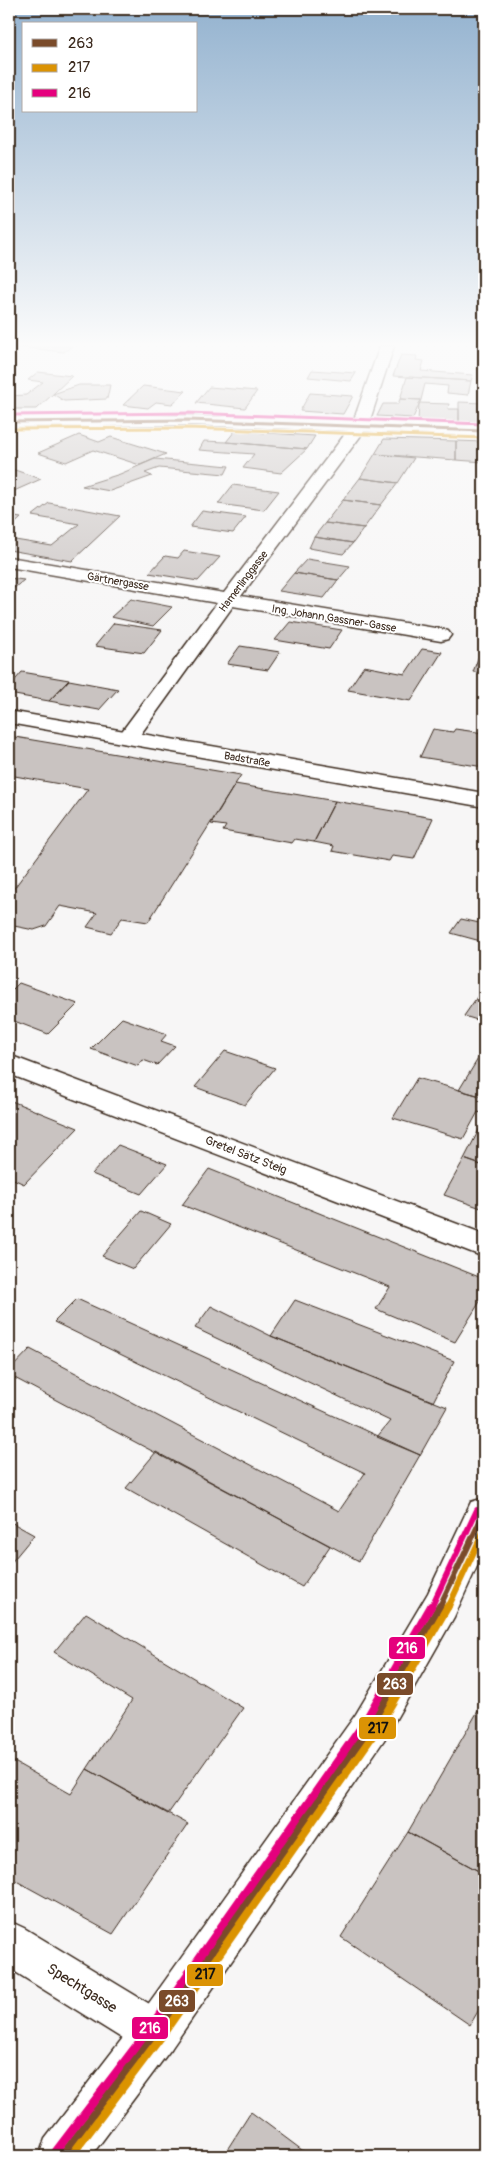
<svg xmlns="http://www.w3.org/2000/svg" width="493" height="2165" viewBox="0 0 493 2165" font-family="Pangolin,sans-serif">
	<rect width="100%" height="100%" fill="#f7f6f6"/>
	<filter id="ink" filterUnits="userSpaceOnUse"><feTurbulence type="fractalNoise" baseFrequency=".02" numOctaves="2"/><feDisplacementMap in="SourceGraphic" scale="10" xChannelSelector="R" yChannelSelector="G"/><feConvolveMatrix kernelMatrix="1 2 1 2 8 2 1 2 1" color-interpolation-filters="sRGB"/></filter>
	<g filter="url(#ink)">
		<path fill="#c9c3c1" stroke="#3b2a1e" d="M9,346H72L64,352Z
			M401,355L417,356L416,360L424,361L421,371L473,375L471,381L393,376Z
			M312,370L356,373L351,381L308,377Z
			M38,372L72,376L37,409H9V396L26,395L43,382L28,380Z
			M407,377L471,381L468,395L447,393L448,386L425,384L421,400L400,399Z
			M79,385H110L107,399L64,401L53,394Z
			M143,386L186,391L172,404L156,402L148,408L123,405Z
			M209,387L257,391L245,408L196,403Z
			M310,393L353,396L343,414L300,411Z
			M400,399L421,400L413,418L377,416L383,404H398Z
			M459,402L484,403V424L459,423Z
			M419,403L449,404L448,409H459V423L418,421Z
			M235,431L315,436L307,449L226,442Z
			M79,435L99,442L111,437L166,454L140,465L93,450L66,462L38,453Z
			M384,439L456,441V460L375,454Z
			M204,441L226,442L307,449L281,473L243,468L254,454L199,450Z
			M456,441L484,442V462L456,460Z
			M375,454L414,458L398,483L360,478Z
			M155,459L229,466L225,474L159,468L145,473L152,476L110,491L82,486L120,474Z
			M9,468L41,479L14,491L9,489Z
			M360,478L398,483L381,505L343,500Z
			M233,485L279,491L264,510L218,504Z
			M343,500L381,505L364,528L325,523Z
			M49,503L120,516L72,561L9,550V539L52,546L79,524L32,516Z
			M202,511L246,517L233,533L190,527Z
			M9,516L21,518L9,529Z
			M325,523L364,528L353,543L314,537Z
			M314,537L353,543L343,554L309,548Z
			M184,551L220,557L198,581L149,573L165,556L178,558Z
			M307,559L350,566L338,580L294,573Z
			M294,573L338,580L324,598L279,591Z
			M9,578L24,580L9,592Z
			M131,599L172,607L153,626L111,617Z
			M290,622L342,630L329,649L275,640Z
			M114,623L162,630L144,653L95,646Z
			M484,642V673L473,672Z
			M240,646L280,652L268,670L227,664Z
			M422,649L442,652L411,701L348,690L364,666L405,674Z
			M22,672L69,680L49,701L9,694V687Z
			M69,680L118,689L99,710L49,701Z
			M433,729L453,732L455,729L484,733V767L420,757Z
			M9,736L241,775L148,922L122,918L111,933L87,927L97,913L60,906L46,926L34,930L9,925V895L88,789L9,775Z
			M235,784L335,801L314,842L295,839L292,843L223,831L226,826L211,824Z
			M335,801L433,818L414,859L392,856L389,861L332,851L334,846L314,842Z
			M461,919L484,924V942L451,933Z
			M19,983L78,1004L48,1034L9,1019V993Z
			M484,987V1022L464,1016Z
			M122,1018L167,1034L161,1041L175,1046L157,1065L143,1060L138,1066L91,1049Z
			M484,1049V1097L459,1090Z
			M225,1051L275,1068L245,1105L195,1087Z
			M417,1078L484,1097V1114L478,1112L463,1139L393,1118Z
			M9,1100L78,1128L24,1184L9,1177Z
			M484,1120V1166L464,1159Z
			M118,1145L167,1164L141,1194L92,1174Z
			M464,1159L484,1166V1209L444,1195Z
			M209,1169L484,1279V1295L455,1342L376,1309L390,1287L182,1205Z
			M141,1211L171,1224L133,1269L102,1256Z
			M77,1299L420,1455L359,1561L9,1375V1371L30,1349L339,1511L365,1473L54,1322Z
			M295,1300L454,1361L433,1402L271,1336Z
			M211,1306L271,1336L447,1407L420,1455L377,1437L390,1421L195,1328Z
			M156,1452L330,1546L302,1587L126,1488Z
			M9,1521L34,1535L10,1564L9,1563Z
			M86,1613L243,1708L168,1814L87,1769L132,1700L54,1652Z
			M478,1711L484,1714V1874L408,1832Z
			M9,1759L71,1794L87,1769L188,1824L113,1934L9,1877Z
			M408,1832L484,1874V2001L470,2025L341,1937Z
			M251,2112L310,2156H223Z"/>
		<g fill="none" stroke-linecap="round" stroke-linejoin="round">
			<g stroke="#3b2a1e" stroke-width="3">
				<path id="street" d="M380,346H394L368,426L241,596L441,629L448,631L451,635L448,639L441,641L233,606L135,742L128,744L121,742L117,738L217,603L9,567V557L224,593L352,425Z
					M9,1055L484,1234V1257L9,1074Z
					M9,1921L24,1928L171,2017L177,2033L171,2049L155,2055L139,2049L9,1968Z"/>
			</g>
			<g stroke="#3b2a1e" stroke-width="3">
				<path id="secondary" d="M128,415L247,417L484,426V436L188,425L9,427V417Z
					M9,711L484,793V807L9,723Z"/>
			</g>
			<g stroke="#3b2a1e" stroke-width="3">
				<path id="primary" d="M484,1498V1551L454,1617L384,1740L171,2049L91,2156H39L45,2139L139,2017L356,1714L428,1593L471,1502Z"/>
			</g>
			<use href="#street" fill="#fff" fill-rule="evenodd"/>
			<use href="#secondary" fill="#fff" fill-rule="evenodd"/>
			<use href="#primary" fill="#fff" fill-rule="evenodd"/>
			<g stroke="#fff" stroke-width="5">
				<path id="bus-1-far2" d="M9,422L188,420L484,431"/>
			</g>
			<g stroke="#fff" stroke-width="10">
				<path id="bus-1-far1" d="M439,1608L484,1513"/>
			</g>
			<g stroke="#fff" stroke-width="11">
				<path id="bus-1" d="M62,2156L155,2033L370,1727L440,1606"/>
			</g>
			<g stroke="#fff" stroke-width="5">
				<path id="bus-2-far2" d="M9,429L187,428L484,438"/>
			</g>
			<g stroke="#fff" stroke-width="10">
				<path id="bus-2-far1" d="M448,1608L484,1530"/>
			</g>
			<g stroke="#fff" stroke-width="11">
				<path id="bus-2" d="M71,2156L161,2037L376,1731L448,1606"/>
			</g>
			<g stroke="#fff" stroke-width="5">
				<path id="bus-3-far2" d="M9,415L188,413L484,424"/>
			</g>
			<g stroke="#fff" stroke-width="10">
				<path id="bus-3-far1" d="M431,1608L477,1510"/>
			</g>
			<g stroke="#fff" stroke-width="11">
				<path id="bus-3" d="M56,2151L149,2029L364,1723L431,1606"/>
			</g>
			<use href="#bus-1-far2" stroke="#7a4b2a" stroke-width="3"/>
			<use href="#bus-1-far1" stroke="#7a4b2a" stroke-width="6"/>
			<use href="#bus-1" stroke="#7a4b2a" stroke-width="8"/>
			<use href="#bus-2-far2" stroke="#db9304" stroke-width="3"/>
			<use href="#bus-2-far1" stroke="#db9304" stroke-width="6"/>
			<use href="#bus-2" stroke="#db9304" stroke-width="8"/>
			<use href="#bus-3-far2" stroke="#e5007d" stroke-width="3"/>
			<use href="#bus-3-far1" stroke="#e5007d" stroke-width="6"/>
			<use href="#bus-3" stroke="#e5007d" stroke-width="8"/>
		</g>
	</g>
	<linearGradient id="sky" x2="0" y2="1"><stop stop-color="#93b2cf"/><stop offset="0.53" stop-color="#fbfbfb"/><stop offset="1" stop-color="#fbfbfb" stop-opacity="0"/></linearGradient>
	<rect width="493" height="650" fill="url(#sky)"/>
	<g text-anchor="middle" stroke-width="4" stroke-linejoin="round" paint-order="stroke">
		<g font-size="11" fill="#3b2a1e" stroke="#fff">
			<text transform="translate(118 581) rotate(10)" y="4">Gärtnergasse</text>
			<text transform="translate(243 581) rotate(-53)" y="4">Hamerlinggasse</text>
			<text transform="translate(334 618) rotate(9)" y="4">Ing. Johann Gassner-Gasse</text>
			<text transform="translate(247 759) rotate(10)" y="4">Badstraße</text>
		</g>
		<g font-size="12" fill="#3b2a1e" stroke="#fff">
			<text transform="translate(246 1155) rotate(21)" y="4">Gretel Sätz Steig</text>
		</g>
		<g font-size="15" fill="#3b2a1e" stroke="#fff">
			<text transform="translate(82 1988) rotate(32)" y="5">Spechtgasse</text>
		</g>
	</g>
	<g stroke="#fff" stroke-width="2">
		<rect x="388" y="1636" width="38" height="24" rx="5" fill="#e5007d"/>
		<rect x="376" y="1672" width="38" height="24" rx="5" fill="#7a4b2a"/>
		<rect x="358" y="1716" width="39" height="24" rx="5" fill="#db9304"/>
		<rect x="186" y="1963" width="38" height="24" rx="5" fill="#db9304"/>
		<rect x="158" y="1989" width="38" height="24" rx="5" fill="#7a4b2a"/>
		<rect x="131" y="2016" width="38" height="24" rx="5" fill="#e5007d"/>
	</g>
	<g font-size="14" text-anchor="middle" font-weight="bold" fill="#fff">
		<text x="407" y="1653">216</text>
		<text x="395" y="1689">263</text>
		<text x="177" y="2006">263</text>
		<text x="150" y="2033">216</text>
	</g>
	<g font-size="14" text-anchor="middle" font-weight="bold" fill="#111">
		<text x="378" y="1733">217</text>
		<text x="205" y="1979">217</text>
	</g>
	<rect width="493" height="2165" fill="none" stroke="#fff" stroke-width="30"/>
	<rect x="15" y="15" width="463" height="2135" fill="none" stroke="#3b2a1e" stroke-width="2" filter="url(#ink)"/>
	<rect x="22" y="22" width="175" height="90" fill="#ffffff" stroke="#b1aaa5"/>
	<rect x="32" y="39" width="25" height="8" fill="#7a4b2a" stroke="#b1aaa5"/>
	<text x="68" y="48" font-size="15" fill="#3b2a1e">263</text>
	<rect x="32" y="64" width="25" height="8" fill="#db9304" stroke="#b1aaa5"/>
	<text x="68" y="72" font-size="15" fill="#3b2a1e">217</text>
	<rect x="32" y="89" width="25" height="8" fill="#e5007d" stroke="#b1aaa5"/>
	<text x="68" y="98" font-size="15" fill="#3b2a1e">216</text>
</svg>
